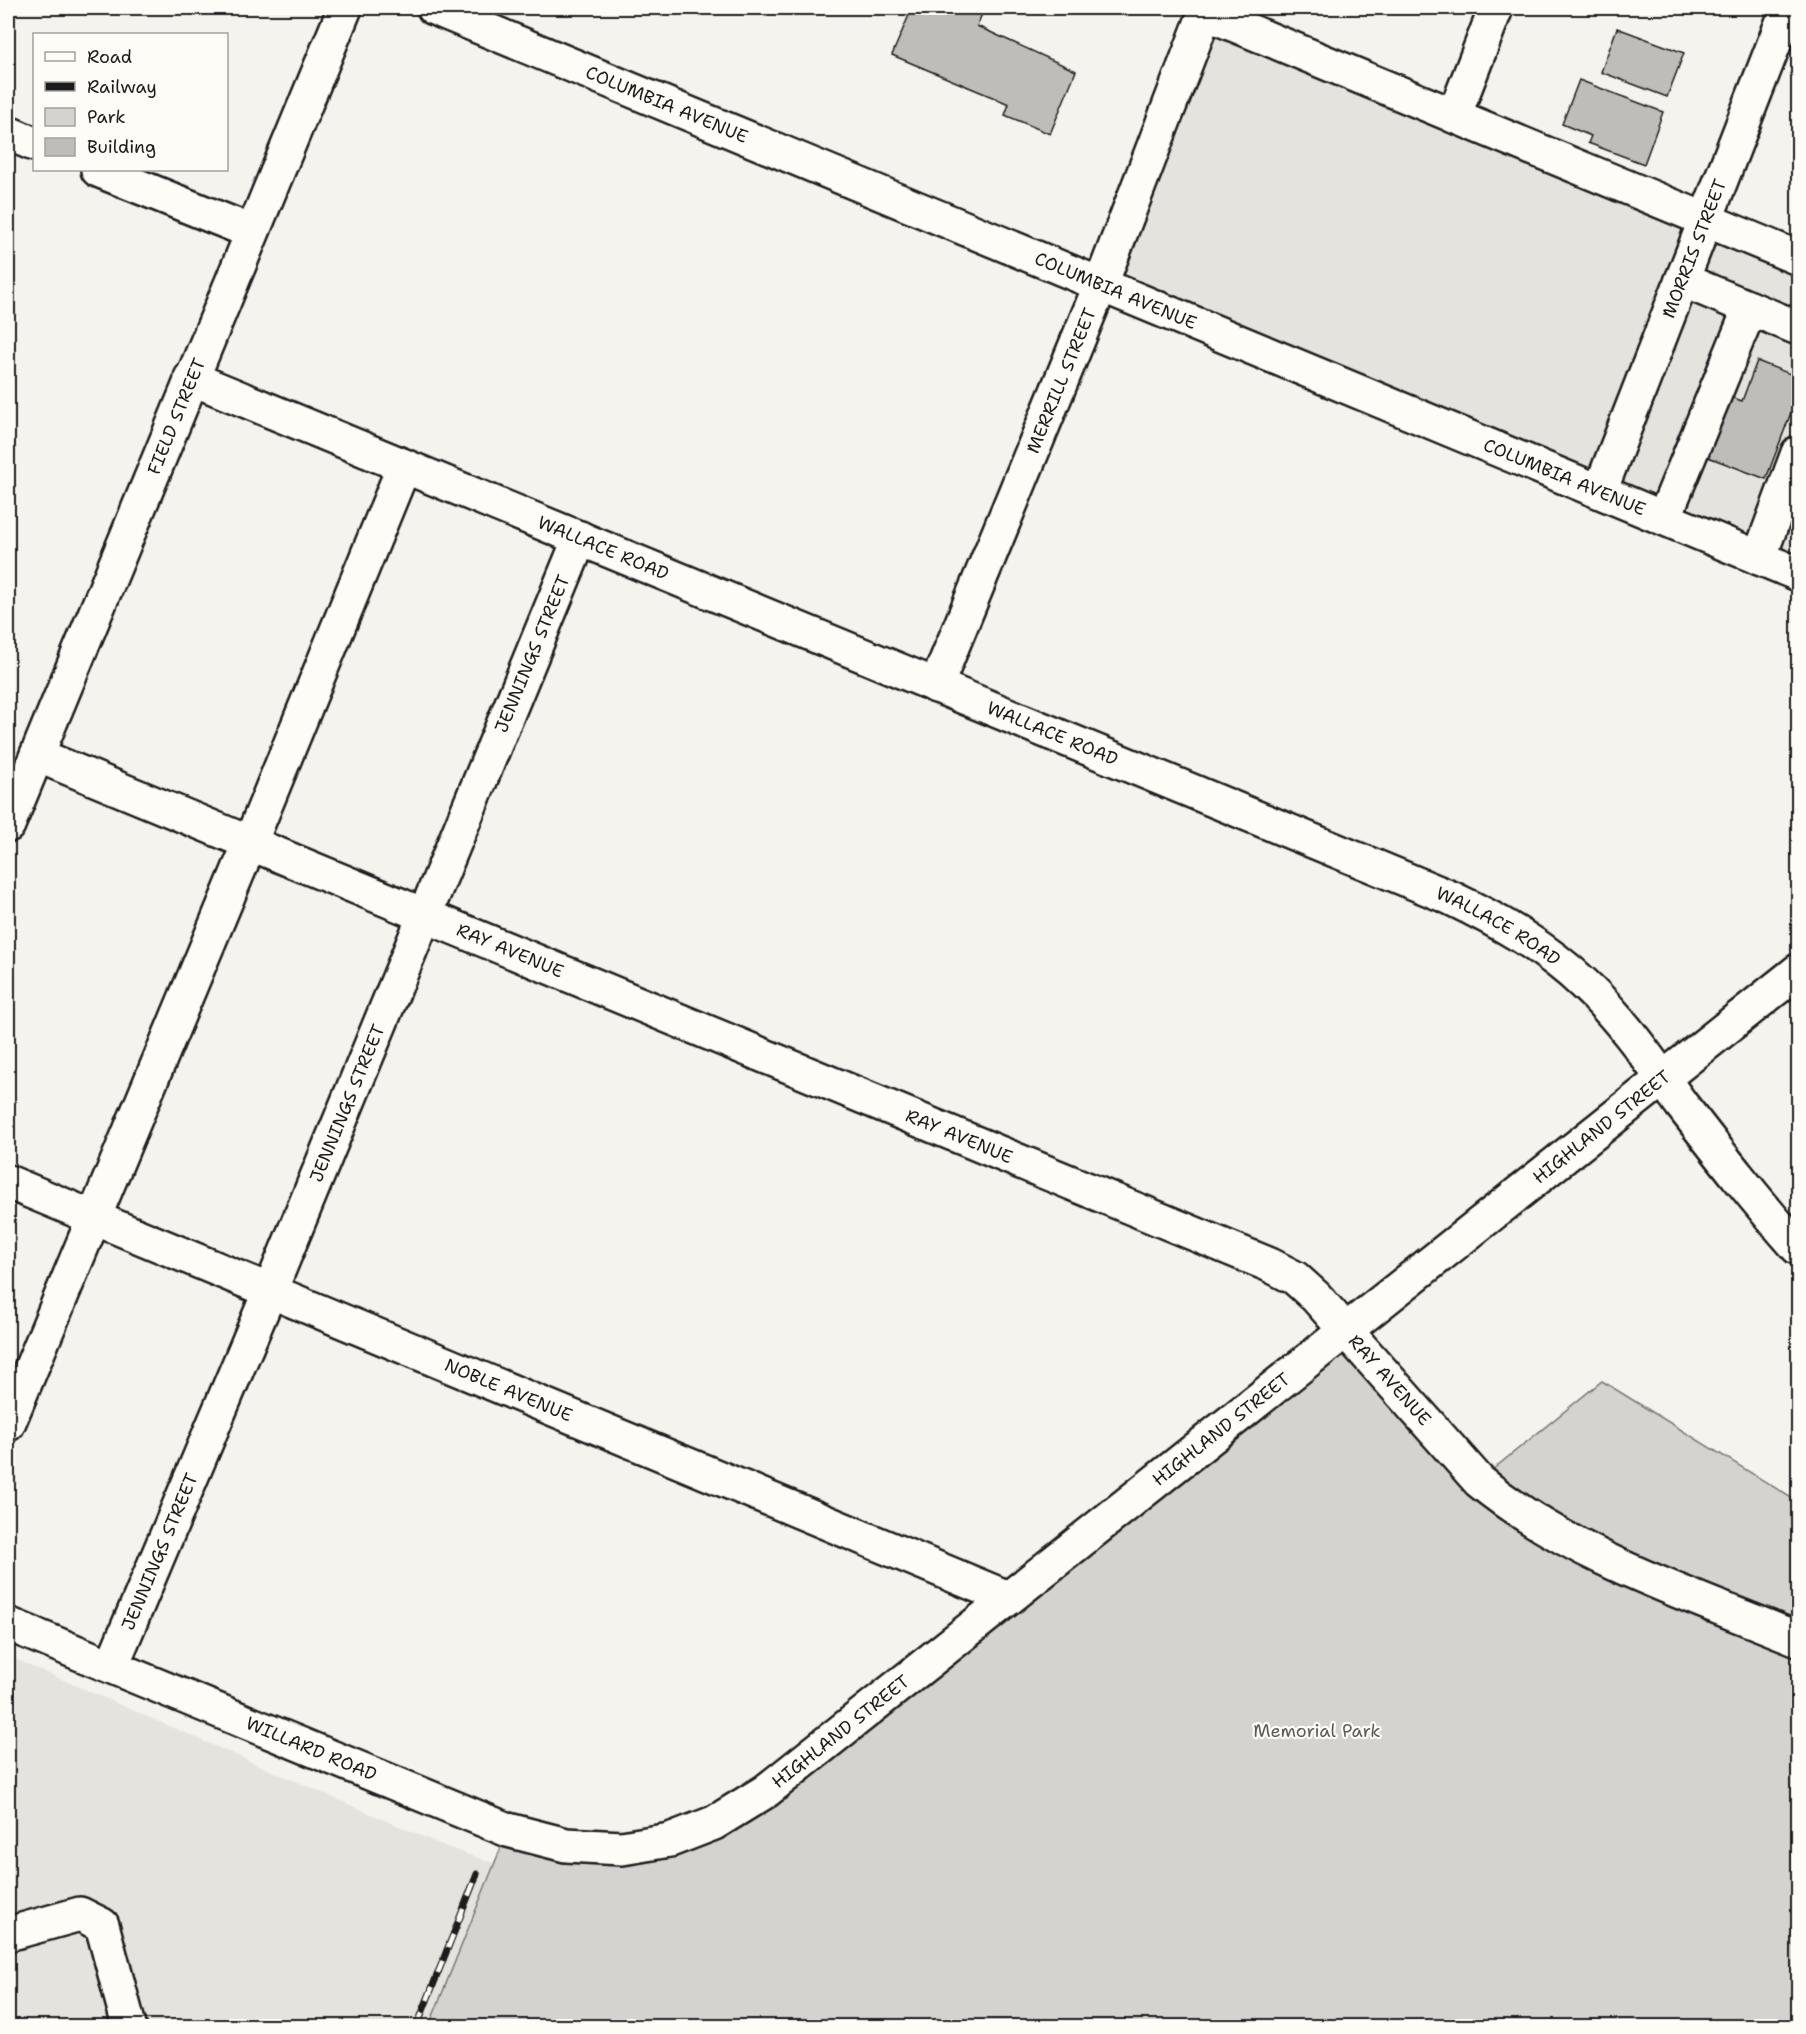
<svg xmlns="http://www.w3.org/2000/svg" width="1806" height="2034" font-family="'Shantell Sans',sans-serif">
<style>
.built{fill:#e4e3de}
.green{fill:#d4d3cf;stroke:#787876;stroke-width:1.5}
.building{fill:#bebdba;stroke:#1c1c1c;stroke-width:1.5}
.lines{fill:none;stroke-linecap:round;stroke-linejoin:round}
.minor-casing{stroke:#1c1c1c;stroke-width:38}
.minor{stroke:#fdfcf7;stroke-width:33}
.rail-casing{stroke:#1c1c1c;stroke-width:7}
.rail{stroke:#fdfcf7;stroke-width:4.5;stroke-dasharray:14;stroke-linecap:butt}
.labels{text-anchor:middle;dominant-baseline:central;stroke-width:4.5;stroke-linejoin:round;paint-order:stroke}
.street-label{font-size:18px;fill:#1c1c1c;stroke:#fdfcf7}
.park-label{font-size:18px;fill:#5c5c5b;stroke:#fdfcf7}
</style>
<rect width="100%" height="100%" fill="#f4f3ee"/>
<filter id="ink" filterUnits="userSpaceOnUse"><feTurbulence type="fractalNoise" baseFrequency=".0167" numOctaves="2"/><feDisplacementMap in="SourceGraphic" scale="12" xChannelSelector="R" yChannelSelector="G"/><feConvolveMatrix kernelMatrix="1 2 1 2 8 2 1 2 1" color-interpolation-filters="sRGB"/></filter>
<g filter="url(#ink)">
<!-- built -->
<g class="built">
<polygon points="1209,22 1798,272 1798,565 1110,282"/>
<polygon points="8,1656 449,1848 493,1863 429,2026 8,2026"/>
</g>
<!-- green -->
<polygon class="green" points="1346,1330 1487,1474 1602,1381 1798,1502 1798,2026 429,2026 508,1830 566,1845 714,1823"/>
<!-- building -->
<g class="building">
<polygon points="912,8 980,8 984,9 977,26 1076,71 1050,134 1005,115 1009,104 892,55"/>
<polygon points="1617,28 1684,53 1667,97 1601,72"/>
<polygon points="1579,80 1663,112 1644,164 1588,143 1591,136 1562,124"/>
<polygon points="1757,361 1798,377 1798,394 1766,479 1708,457 1731,397 1742,401"/>
</g>
<g class="lines">
<defs>
<g id="minor">
<path id="s1" d="M434,8L1798,574"/>
<polyline points="1206,13 1798,258"/>
<polyline points="1454,116 1496,8"/>
<polyline points="8,133 34,144"/>
<polyline points="98,170 252,232"/>
<polyline points="1682,280 1798,328"/>
<path id="s2" d="M191,378L1451,898C1499,921 1545,947 1584,984C1622,1019 1651,1062 1681,1104C1719,1153 1757,1202 1798,1248"/>
<path id="s3" d="M1600,491L1788,8"/>
<polyline points="1664,518 1750,308"/>
<polyline points="1759,558 1798,453"/>
<path id="s4" d="M936,686L1101,284L1207,8"/>
<path id="s5" d="M37,755L1270,1265L1295,1278L1316,1297L1479,1481C1572,1557 1688,1594 1798,1639"/>
<path id="s6" d="M8,825L345,8"/>
<path id="s7" d="M8,1182L1008,1598"/>
<polyline points="8,1424 250,843 404,466"/>
<path id="s8" d="M8,1624L508,1830L566,1845L622,1848L670,1840L714,1823L766,1791L1798,971"/>
<path id="s9" d="M112,1665L270,1291L580,538"/>
<polyline points="8,1934 80,1914 102,1925 129,2026"/>
</g>
</defs>
<!-- minor casing -->
<use href="#minor" class="minor-casing"/>
<!-- minor -->
<use href="#minor" class="minor"/>
<defs>
<polyline id="rail" points="417,2026 477,1874"/>
</defs>
<!-- rail casing -->
<use href="#rail" class="rail-casing"/>
<!-- rail -->
<use href="#rail" class="rail"/>
</g>
</g>
<g class="labels">
<!-- street labels -->
<g class="street-label">
<text stroke="none"><textPath href="#s1" startOffset="252">COLUMBIA AVENUE</textPath></text>
<text stroke="none"><textPath href="#s3" startOffset="260">MORRIS STREET</textPath></text>
<text stroke="none"><textPath href="#s1" startOffset="738">COLUMBIA AVENUE</textPath></text>
<text stroke="none"><textPath href="#s4" startOffset="330">MERRILL STREET</textPath></text>
<text stroke="none"><textPath href="#s6" startOffset="442">FIELD STREET</textPath></text>
<text stroke="none"><textPath href="#s1" startOffset="1224">COLUMBIA AVENUE</textPath></text>
<text stroke="none"><textPath href="#s2" startOffset="446">WALLACE ROAD</textPath></text>
<text stroke="none"><textPath href="#s9" startOffset="1095">JENNINGS STREET</textPath></text>
<text stroke="none"><textPath href="#s2" startOffset="932">WALLACE ROAD</textPath></text>
<text stroke="none"><textPath href="#s2" startOffset="1418">WALLACE ROAD</textPath></text>
<text stroke="none"><textPath href="#s5" startOffset="512">RAY AVENUE</textPath></text>
<text stroke="none"><textPath href="#s9" startOffset="609">JENNINGS STREET</textPath></text>
<text stroke="none"><textPath href="#s8" startOffset="1881">HIGHLAND STREET</textPath></text>
<text stroke="none"><textPath href="#s5" startOffset="998">RAY AVENUE</textPath></text>
<text stroke="none"><textPath href="#s5" startOffset="1502">RAY AVENUE</textPath></text>
<text stroke="none"><textPath href="#s7" startOffset="542">NOBLE AVENUE</textPath></text>
<text stroke="none"><textPath href="#s8" startOffset="1395">HIGHLAND STREET</textPath></text>
<text stroke="none"><textPath href="#s9" startOffset="123">JENNINGS STREET</textPath></text>
<text stroke="none"><textPath href="#s8" startOffset="909">HIGHLAND STREET</textPath></text>
<text stroke="none"><textPath href="#s8" startOffset="328">WILLARD ROAD</textPath></text>
</g>
<!-- park labels -->
<g class="park-label">
<text x="1317" y="1731">Memorial Park</text>
</g>
</g>
<!-- margin -->
<rect width="1806" height="2034" fill="none" stroke="#fdfcf7" stroke-width="30"/>
<rect x="15" y="15" width="1776" height="2004" fill="none" stroke="#1c1c1c" stroke-width="2" filter="url(#ink)"/>
<!-- legend -->
<rect x="33" y="33" width="195" height="138" fill="#fdfcf7" stroke="#a3a29f" stroke-width="1.5"/>
<rect x="45" y="52" width="30" height="9" fill="#fdfcf7" stroke="#a3a29f" stroke-width="1.5"/>
<text x="87" y="63" font-size="18" fill="#1c1c1c">Road</text>
<rect x="45" y="82" width="30" height="9" fill="#1c1c1c" stroke="#a3a29f" stroke-width="1.5"/>
<text x="87" y="93" font-size="18" fill="#1c1c1c">Railway</text>
<rect x="45" y="108" width="30" height="18" fill="#d4d3cf" stroke="#a3a29f" stroke-width="1.5"/>
<text x="87" y="123" font-size="18" fill="#1c1c1c">Park</text>
<rect x="45" y="138" width="30" height="18" fill="#bebdba" stroke="#a3a29f" stroke-width="1.5"/>
<text x="87" y="153" font-size="18" fill="#1c1c1c">Building</text>
</svg>
